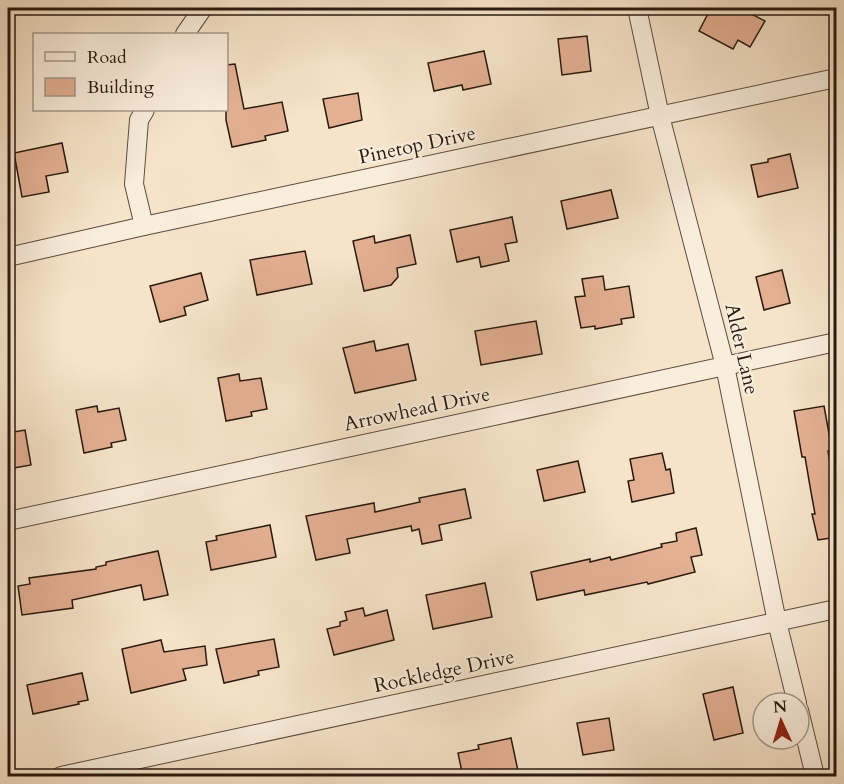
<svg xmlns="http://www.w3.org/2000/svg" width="844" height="784" font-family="Cardo,serif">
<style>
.building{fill:#e3b092;stroke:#291a10;stroke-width:1.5}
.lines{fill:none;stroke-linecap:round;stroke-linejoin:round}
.minor-casing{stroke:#5c4c3e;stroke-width:20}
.minor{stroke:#f9eddc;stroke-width:18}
.labels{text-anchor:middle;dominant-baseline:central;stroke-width:4.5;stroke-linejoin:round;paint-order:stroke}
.street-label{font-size:20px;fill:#291a10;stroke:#f9eddc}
</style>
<rect width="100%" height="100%" fill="#f6e4c9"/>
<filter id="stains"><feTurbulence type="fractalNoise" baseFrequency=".00333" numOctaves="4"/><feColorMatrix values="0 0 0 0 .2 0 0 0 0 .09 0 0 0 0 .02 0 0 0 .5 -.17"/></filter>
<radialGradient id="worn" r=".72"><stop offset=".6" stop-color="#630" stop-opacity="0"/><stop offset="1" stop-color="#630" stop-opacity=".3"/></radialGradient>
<!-- building -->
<g class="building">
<polygon points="711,8 740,8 765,21 750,47 738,40 733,49 699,31"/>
<polygon points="587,36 591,71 562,75 558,39"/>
<polygon points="484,51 491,84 463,90 462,85 434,91 428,63"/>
<polygon points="235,64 244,109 282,102 288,131 265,136 266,140 232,147 226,120 226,65"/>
<polygon points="358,93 362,120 329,128 323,99"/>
<polygon points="62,143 68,172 46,176 49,192 22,197 14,153"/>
<polygon points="790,154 798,188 758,197 751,165 768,162 768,159"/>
<polygon points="611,190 618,218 567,229 561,201"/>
<polygon points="512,217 517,242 505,244 509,261 481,267 479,257 457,262 450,230"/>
<polygon points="410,235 416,264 397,268 398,277 391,285 364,291 353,241 374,236 375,243"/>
<polygon points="305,251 312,284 257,295 250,260"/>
<polygon points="782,270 790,303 764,310 756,277"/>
<polygon points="201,273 208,300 184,307 186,315 160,322 150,286"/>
<polygon points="603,276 605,290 629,286 634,317 621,319 622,324 595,329 595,326 581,328 575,297 585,296 582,279"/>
<polygon points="536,321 542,354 481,365 475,331"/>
<polygon points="374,341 376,351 408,344 416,380 355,393 343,348"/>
<polygon points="239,374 240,381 261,378 267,409 251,412 252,416 226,421 218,378"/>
<polygon points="97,406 98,412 119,408 126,440 111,443 112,447 84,453 76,410"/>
<polygon points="824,406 832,450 828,451 834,487 837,486 837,537 818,540 812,514 815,514 811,492 805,457 802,457 794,411"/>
<polygon points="25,430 31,465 8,469 8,433"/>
<polygon points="662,453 666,470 670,469 674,493 632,502 628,481 634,480 630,459"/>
<polygon points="578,461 585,492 544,501 537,470"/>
<polygon points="465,489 471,518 439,525 442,540 422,544 419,529 412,531 411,526 347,539 350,553 316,560 306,516 374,503 375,512 420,502 419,498"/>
<polygon points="270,525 276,557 211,570 206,542 217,540 216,536"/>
<polygon points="696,528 702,555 691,557 695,572 648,584 647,582 585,595 584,590 537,600 531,572 590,559 590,562 610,557 611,560 662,547 661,544 677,541 676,533"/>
<polygon points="158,551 168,595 144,600 141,585 72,600 73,608 22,615 18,586 30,584 29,578 96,569 96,567 106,565 106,562"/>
<polygon points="485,583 492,617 433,629 426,595"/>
<polygon points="363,608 365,616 387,610 394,640 334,655 327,629 340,626 340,622 347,620 345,612"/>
<polygon points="274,639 279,667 258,671 259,675 224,683 216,649"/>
<polygon points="161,640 164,652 205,646 207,665 183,669 186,680 131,693 122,649"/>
<polygon points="82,673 88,700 78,702 79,704 33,714 27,685"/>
<polygon points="733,687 743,733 714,740 703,694"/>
<polygon points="609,718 614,750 583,755 577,723"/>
<polygon points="511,738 518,771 494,777 463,777 458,753 479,749 478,745"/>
</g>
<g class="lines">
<defs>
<g id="minor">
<polyline points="637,8 660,116 725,366 777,622 797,703"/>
<polyline points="185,34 203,8"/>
<polyline points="144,226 134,184 139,120 145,110"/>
<polyline points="8,257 144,226 836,78"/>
<polyline points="8,521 836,342"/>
<polyline points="799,710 815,776"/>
<polyline points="61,776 836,609"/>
</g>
</defs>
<!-- minor casing -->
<use href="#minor" class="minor-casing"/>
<!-- minor -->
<use href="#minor" class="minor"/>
</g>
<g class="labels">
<!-- street labels -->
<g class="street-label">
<text transform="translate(417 145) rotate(-12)">Pinetop Drive</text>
<text transform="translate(742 349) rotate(77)">Alder Lane</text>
<text transform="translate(417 409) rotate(-12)">Arrowhead Drive</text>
<text transform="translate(444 671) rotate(-12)">Rockledge Drive</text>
</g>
</g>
<!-- margin -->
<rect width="844" height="784" fill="none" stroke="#f6e4c9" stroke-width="30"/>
<rect x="9" y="9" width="826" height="766" fill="none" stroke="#291a10" stroke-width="3"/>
<rect x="15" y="15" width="814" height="754" fill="none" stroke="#291a10" stroke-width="1.5"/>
<!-- legend -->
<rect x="33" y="33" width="195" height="78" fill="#f9eddc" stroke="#a6998a" stroke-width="1.5"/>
<rect x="45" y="52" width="30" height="9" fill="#f9eddc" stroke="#a6998a" stroke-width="1.5"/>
<text x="87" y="63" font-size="18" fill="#291a10">Road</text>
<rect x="45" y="78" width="30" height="18" fill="#e3b092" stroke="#a6998a" stroke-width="1.5"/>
<text x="87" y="93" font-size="18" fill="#291a10">Building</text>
<!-- north arrow -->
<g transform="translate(781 721) rotate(356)"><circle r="28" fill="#f9eddc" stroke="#a6998a" stroke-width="1.5"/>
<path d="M0-4.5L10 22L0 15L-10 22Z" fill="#8f2418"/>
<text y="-9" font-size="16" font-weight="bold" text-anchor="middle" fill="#291a10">N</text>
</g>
<rect width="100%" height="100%" filter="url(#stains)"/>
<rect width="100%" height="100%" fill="url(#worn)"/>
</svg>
